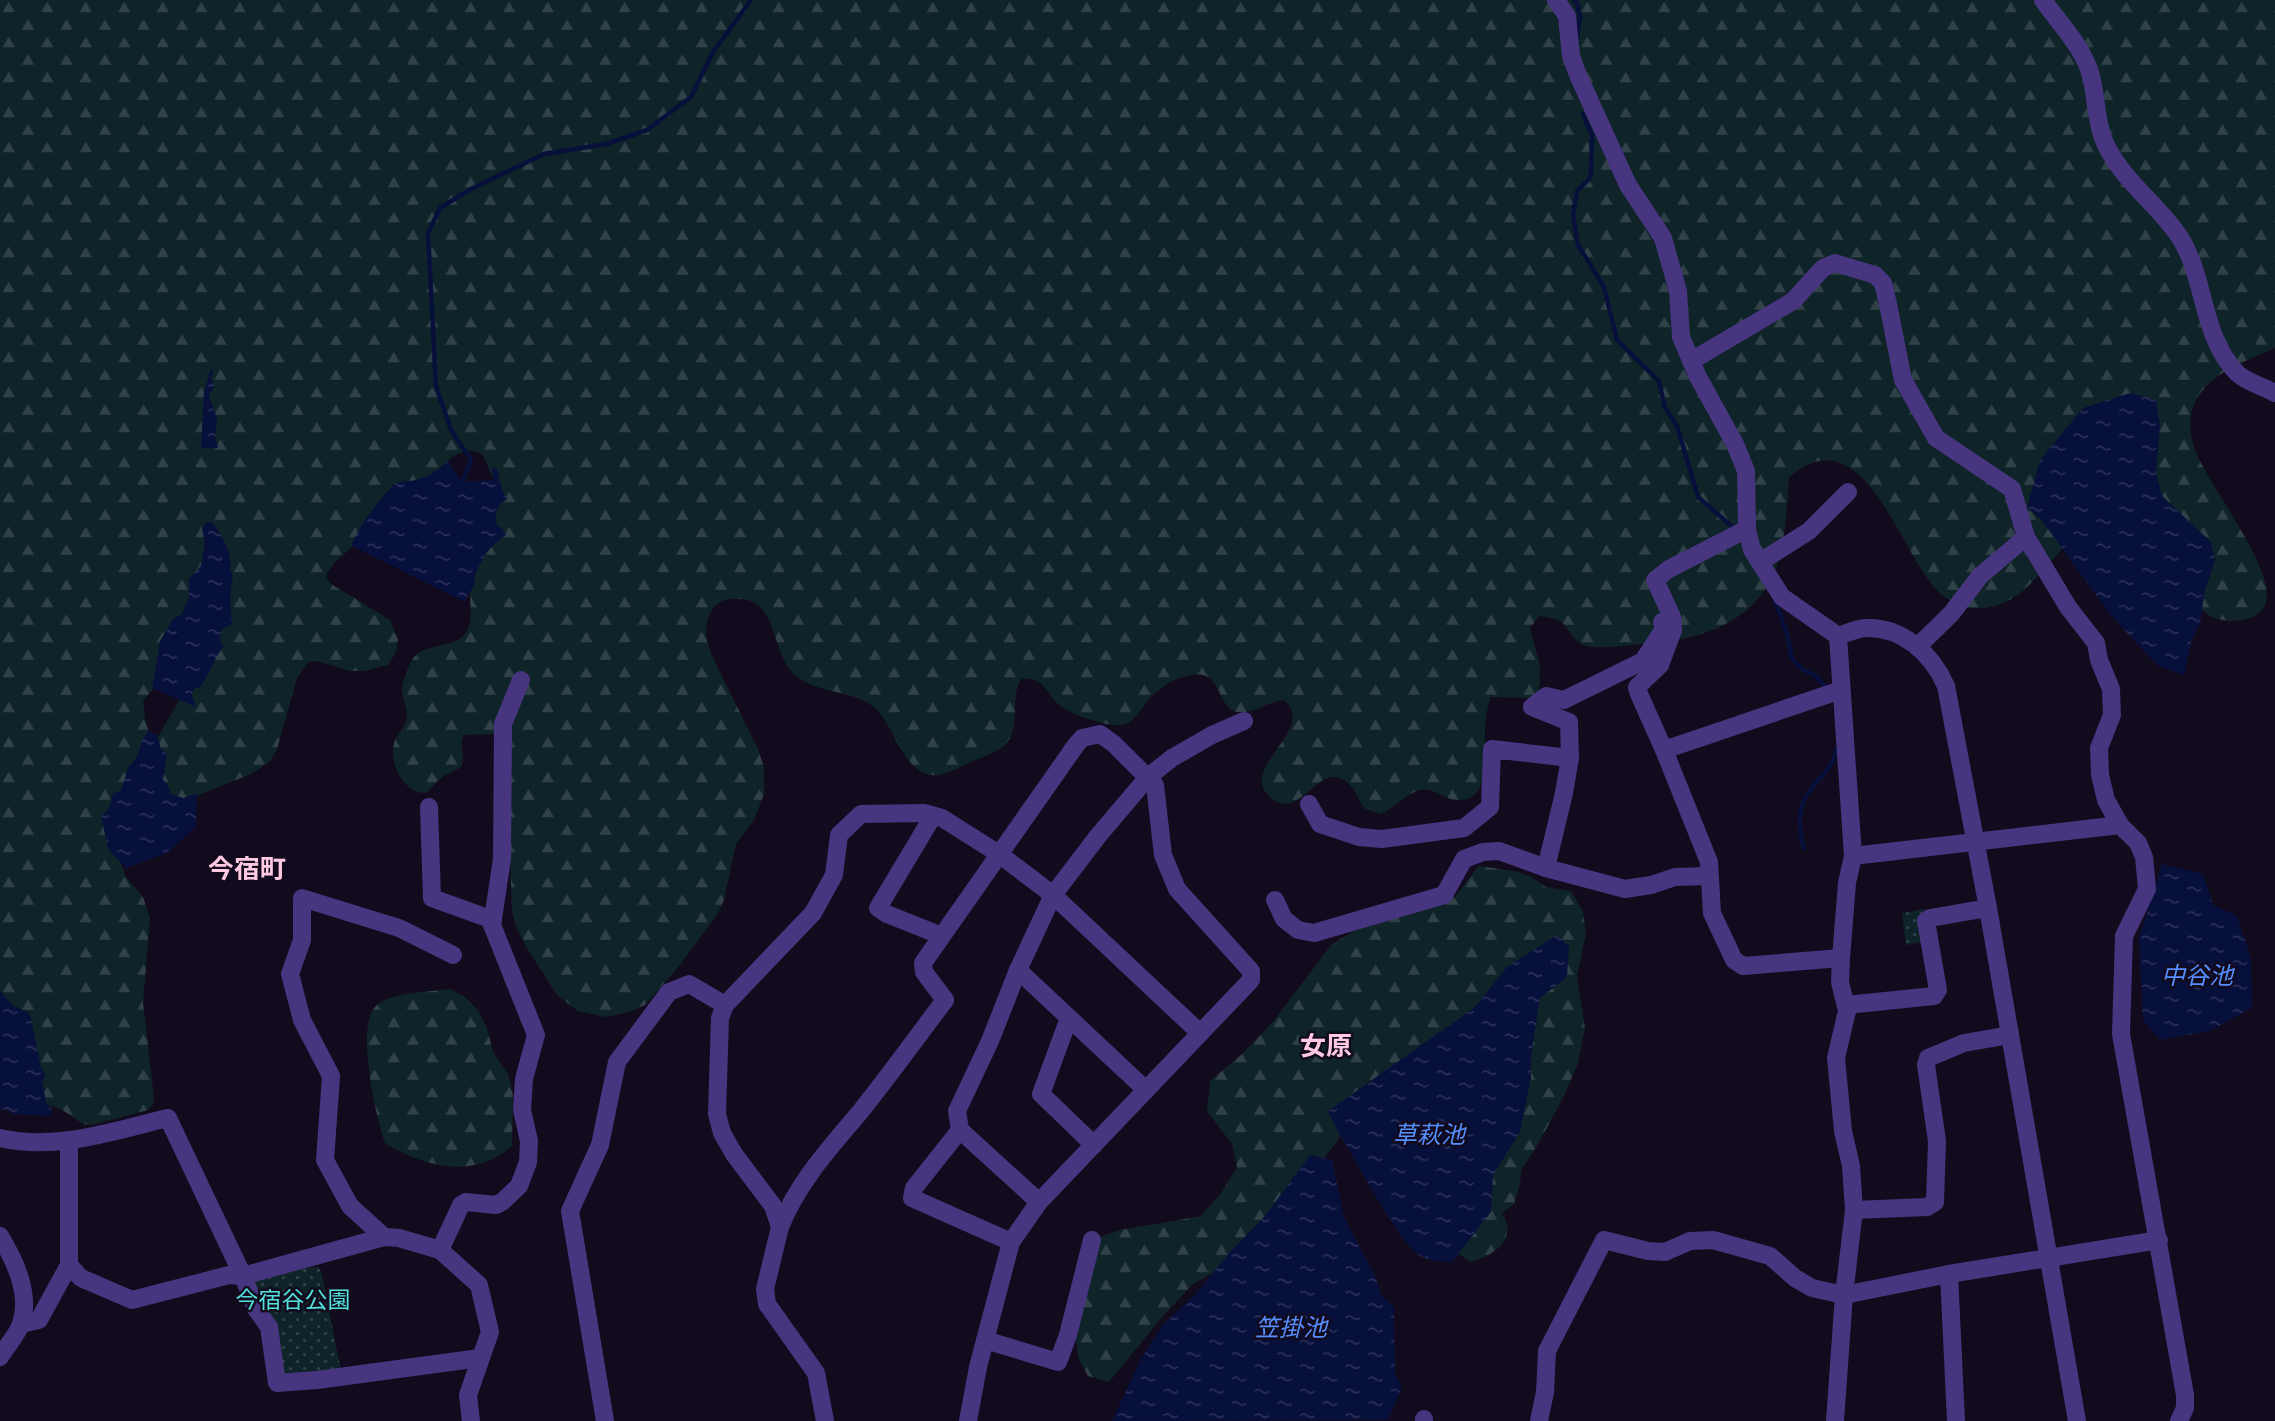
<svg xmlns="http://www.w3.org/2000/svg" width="2275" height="1421" font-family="Arial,'Noto Sans JP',sans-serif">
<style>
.forest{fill:url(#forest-firs)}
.park{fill:url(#park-dots)}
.water{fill:url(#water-ripples)}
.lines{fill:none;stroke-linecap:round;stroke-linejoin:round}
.stream{stroke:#070f3b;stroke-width:4.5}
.minor{stroke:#47357f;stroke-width:18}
.labels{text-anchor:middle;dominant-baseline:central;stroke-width:5;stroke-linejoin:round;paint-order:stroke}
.park-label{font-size:23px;fill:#52e2dc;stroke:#120b1e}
.water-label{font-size:24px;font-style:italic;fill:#568eff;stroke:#120b1e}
.quarter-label{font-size:26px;font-weight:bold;fill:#ffcae1;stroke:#120b1e}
</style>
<defs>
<pattern id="forest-firs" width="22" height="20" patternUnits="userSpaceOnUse" patternTransform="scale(1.75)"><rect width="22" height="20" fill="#0e2428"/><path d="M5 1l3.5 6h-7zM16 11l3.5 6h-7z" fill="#304248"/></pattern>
<pattern id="park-dots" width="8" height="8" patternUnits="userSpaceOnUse" patternTransform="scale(1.75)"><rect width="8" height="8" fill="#0e2428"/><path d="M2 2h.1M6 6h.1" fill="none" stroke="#304248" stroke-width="1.8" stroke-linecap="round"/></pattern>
<pattern id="water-ripples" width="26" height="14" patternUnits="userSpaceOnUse" patternTransform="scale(1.75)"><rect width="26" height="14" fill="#070f3b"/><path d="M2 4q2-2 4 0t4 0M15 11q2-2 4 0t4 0" fill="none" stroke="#2b3058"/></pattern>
</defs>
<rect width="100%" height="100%" fill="#120b1e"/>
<!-- forest -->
<g class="forest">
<path d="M0,0H2275V348C2245,362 2209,372 2194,404C2188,417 2190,437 2195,450C2210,488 2268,559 2267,597C2265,623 2227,625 2210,616C2204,612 2199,606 2194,602C2187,597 2178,594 2171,590C2138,572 2105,555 2072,538C2058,553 2031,586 2016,596C1995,610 1967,614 1946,598C1901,567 1868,409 1789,477C1787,506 1786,535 1778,562C1761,619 1704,640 1651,643C1636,644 1599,650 1587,646C1572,642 1571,629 1560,621C1555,618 1545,617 1539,616L1530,628L1540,666L1539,698L1490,697C1488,707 1485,718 1485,729C1483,751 1494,800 1458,800C1442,800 1433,785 1417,791C1404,796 1394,808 1381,814L1365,809C1359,802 1357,792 1351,786C1319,751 1301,829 1268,795C1240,766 1318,729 1284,700C1269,701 1251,715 1237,712C1213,705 1225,662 1180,678C1169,681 1157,691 1149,699C1138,712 1133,728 1113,725C1097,723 1075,715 1062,707C1046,696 1045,675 1021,679C1009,698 1022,728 1005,745C995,754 978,758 967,764C957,768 943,777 932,775C903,772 894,725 875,708C852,688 814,695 793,673C768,646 780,595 731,599C720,599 712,607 708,618C704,630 707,641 711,654L758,749L764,767V794L754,820L736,844L724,900L717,915L676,970L645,1005L629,1012L605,1017L578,1011L557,995L527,948L517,929L512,912L506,737L491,734L464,735C458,745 466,756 461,767L442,777L426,793C403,794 387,760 395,740C399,732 406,726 407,717C408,707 402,700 402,691C402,683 409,662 415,656C429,641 463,650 469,626C473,612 468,597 471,583C476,554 487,522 501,497L483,455C471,448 462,451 451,458L335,562L327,573V579L331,584L390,620L398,639L396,652L388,665L364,671H350L317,661L308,662L297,678L277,749L270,761L251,774L186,800L170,797L160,780L156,740L181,697L159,682L143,701L145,720L153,744L112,838L126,877L143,897L150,918L143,1003L154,1097L153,1104L148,1110L92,1125L83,1124L61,1109L43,1104L0,995Z"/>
<path d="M1478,866L1514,871L1531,877L1546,887L1571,891L1583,912L1586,934L1577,976L1585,1028L1578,1063L1564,1096L1537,1146L1521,1170L1520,1184L1514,1204L1502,1213C1519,1239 1493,1256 1470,1262L1452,1249L1476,1016L1364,1103L1312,1175L1231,1263L1193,1284L1163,1316L1109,1382L1088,1376L1078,1357L1075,1331L1087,1263L1102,1236L1120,1230L1201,1216L1221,1193L1237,1167L1232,1144L1207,1111L1210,1081L1242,1054L1272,1023L1332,944L1356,930L1399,911L1455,897Z"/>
<path d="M450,989L464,996L477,1009L487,1028L493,1052L508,1074L513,1095L512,1146C474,1180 424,1167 385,1143C376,1119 355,1023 376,1006C391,992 430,992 450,989Z"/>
</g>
<!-- park -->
<g class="park">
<polygon points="1924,909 1929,941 1906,945 1902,913"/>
<polygon points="318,1267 321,1271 341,1371 285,1377 258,1307 253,1278 292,1268"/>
</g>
<!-- water -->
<g class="water">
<polygon points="211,369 213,371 211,378 214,387 209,395 217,419 215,437 218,448 201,448 204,392"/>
<polygon points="2130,393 2156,400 2160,425 2156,473 2162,496 2211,542 2215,560 2205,590 2200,623 2191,642 2184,675 2157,665 2109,613 2040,518 2027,508 2040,460 2083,408"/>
<path d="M448,461L462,482L493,480L492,467L497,469C500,480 501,489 507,499C496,507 495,512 497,525L502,528L506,535C492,543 480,560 475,576C475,578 474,585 473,587C470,593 467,595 465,602L352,546C354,530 384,495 396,482C418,482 432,476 448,461Z"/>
<path d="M206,522H212C219,531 226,542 229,554C232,562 228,568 233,576L230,593L232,624L221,630L220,641L224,646C213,658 210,676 199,688H194L192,694L196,707L152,688L160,641L174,618L182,614L189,597V579L201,566L205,542L202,529Z"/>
<path d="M148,731L157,735L161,749L167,754L163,780L167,784L171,794L183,798L197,793L196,827L167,853L126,868L108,849L101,815C111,811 110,802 113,793L121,791L128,768L138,755L142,740Z"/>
<polygon points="2162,864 2203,874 2213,905 2237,916 2251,958 2252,1008 2209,1031 2160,1040 2143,1020 2139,938"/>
<path d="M1557,935L1569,947L1567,977L1540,998L1531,1056V1078L1520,1132L1493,1175L1491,1212L1452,1262C1442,1262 1429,1261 1420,1256C1399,1243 1352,1153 1336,1128L1328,1111L1474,1008L1507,967Z"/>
<polygon points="0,991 13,1006 29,1013 31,1019 41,1068 46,1075 42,1081 47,1106 52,1109 50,1116 12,1114 11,1111 0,1109"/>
<polygon points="1310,1155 1332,1160 1344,1217 1374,1274 1382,1296 1394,1307 1395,1374 1402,1387 1388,1420 1112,1421 1140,1361 1162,1325 1194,1296 1229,1253 1265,1216"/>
</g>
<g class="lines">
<!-- stream -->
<g class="stream">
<polyline points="1574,0 1577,3 1580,17 1577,39"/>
<polyline points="1583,114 1592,136 1591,173 1589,179 1577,191 1573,215 1578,245 1604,287 1617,340 1659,381 1665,408 1677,426 1698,497 1736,530"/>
<polyline points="462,482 471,460 451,430 436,386 428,233 440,208 469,190 544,154 606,144 647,130 691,97 713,52 751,0"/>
<polyline points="1775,601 1787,634 1792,659 1802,669 1816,676 1828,690"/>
<path d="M1804,848C1801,841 1801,834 1800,826C1797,784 1831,781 1837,748"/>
</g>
<!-- minor -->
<g class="minor">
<polyline points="1556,0 1567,16 1571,56 1578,75 1628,185 1663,238 1678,291 1681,337 1698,377 1735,444 1746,471 1747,529 1752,550 1782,597 1838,636 1853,856 1847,883 1841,958 1840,982 1847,1011 1836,1058 1843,1131 1851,1166 1854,1210 1844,1295 1835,1421"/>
<path d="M2043,0C2059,23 2084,48 2091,76C2097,100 2096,128 2108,149C2126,183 2158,205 2179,236C2206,277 2201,337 2237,373C2246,382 2264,387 2275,393"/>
<polyline points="1691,361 1793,301 1823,268 1835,263 1875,275 1883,283 1888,304 1903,380 1936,438 2012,489 2026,537 2068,607 2096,643 2099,660 2111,689 2112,715 2099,748 2100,775 2106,800 2120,825 2138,843 2144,857 2147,889 2124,936 2121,1034 2185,1395 2185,1408 2179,1421"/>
<polyline points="1747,529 1669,569 1655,580 1672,617 1673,630 1660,665 1637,687 1639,694 1664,750 1709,862 1712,913 1734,960 1743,966 1841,958"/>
<polyline points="1760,562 1809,531 1848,492"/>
<path d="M1838,636C1847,633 1856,629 1865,628C1902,626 1932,654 1946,686L1988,908L2077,1421"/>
<polyline points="1918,646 1951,614 1980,576 2026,537"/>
<polyline points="1664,750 1841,690"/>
<polyline points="1570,758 1569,722 1532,707 1546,696 1564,700 1643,661 1664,629 1662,622"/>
<polyline points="1309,804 1320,824 1359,837 1382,839 1464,828 1490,807 1492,749 1570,758 1564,793 1546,868"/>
<polyline points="429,807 432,898 493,920"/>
<polyline points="933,816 878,908 887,914 942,936"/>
<polyline points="1853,856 2120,825"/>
<polyline points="1275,900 1284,919 1298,930 1314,933 1444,895 1464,859 1483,852 1499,851 1546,868 1625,889 1651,885 1675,877 1708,876"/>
<polyline points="1018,970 1146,1090"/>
<polyline points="1846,1005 1934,996 1938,990 1926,921 1930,918 1988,908"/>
<polyline points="1069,1018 1041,1094 1094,1145"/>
<polyline points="960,1130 1039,1202"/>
<path d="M0,1138C57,1151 113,1131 168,1118L243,1276L384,1237L399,1238L440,1250L479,1285L490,1332L468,1395L471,1421"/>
<polyline points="69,1141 69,1265 81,1278 132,1300 229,1275 243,1276 256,1309 269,1327 277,1383 317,1380 480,1358"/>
<polyline points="1854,1210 1927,1207 1935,1202 1937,1141 1926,1065 1928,1058 1964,1043 2010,1035"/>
<path d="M780,1227C798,1182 829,1149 860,1112C889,1076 917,1037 945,1000L924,972L923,963L1076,745L1082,738L1100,734L1114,744L1155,785L1163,855L1177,889L1251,971V980L1039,1202L1011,1242L978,1367L968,1421"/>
<path d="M0,1236C15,1261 31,1294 21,1324C17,1335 6,1347 0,1357"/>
<polyline points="384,1237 350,1206 325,1160 331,1076 302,1020 290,974 302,940 302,898 399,928 453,955"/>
<polyline points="1011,1242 912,1198 914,1188 960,1130 957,1111 990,1041 1018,970 1053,895 1098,836 1148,777 1172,758 1212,735 1244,721"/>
<polyline points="440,1250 461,1205 466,1202 496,1205 502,1202 519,1186 528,1162 529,1141 522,1110 524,1079 536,1035 492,925 502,859 503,724 521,680"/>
<polyline points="1949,1274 1956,1421"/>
<polyline points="21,1324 39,1320 69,1265"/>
<polyline points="985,1340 1058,1362 1068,1335 1092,1240"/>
<polyline points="1424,1419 1424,1421"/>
<polyline points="605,1421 570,1211 600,1145 617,1062 669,992 689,984 725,1005"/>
<polyline points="825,1421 816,1373 767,1304 765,1289 780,1227 773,1206 734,1154 722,1133 717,1114 720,1018 725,1005 813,913 834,875 839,835 861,814 924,813 942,818 999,854 1053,895 1200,1033"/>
<polyline points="1539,1421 1545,1392 1547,1351 1604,1240 1648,1251 1665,1252 1690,1241 1713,1240 1770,1256 1795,1278 1812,1288 1844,1295 1949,1274 2159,1240"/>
</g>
</g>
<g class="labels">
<!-- park labels -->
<g class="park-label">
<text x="293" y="1300">今宿谷公園</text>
</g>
<!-- water labels -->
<g class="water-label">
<text x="2197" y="975">中谷池</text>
<text x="1429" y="1134">草萩池</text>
<text x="1291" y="1327">笠掛池</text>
</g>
<!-- quarter labels -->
<g class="quarter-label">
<text x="247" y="869">今宿町</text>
<text x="1326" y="1046">女原</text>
</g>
</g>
</svg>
